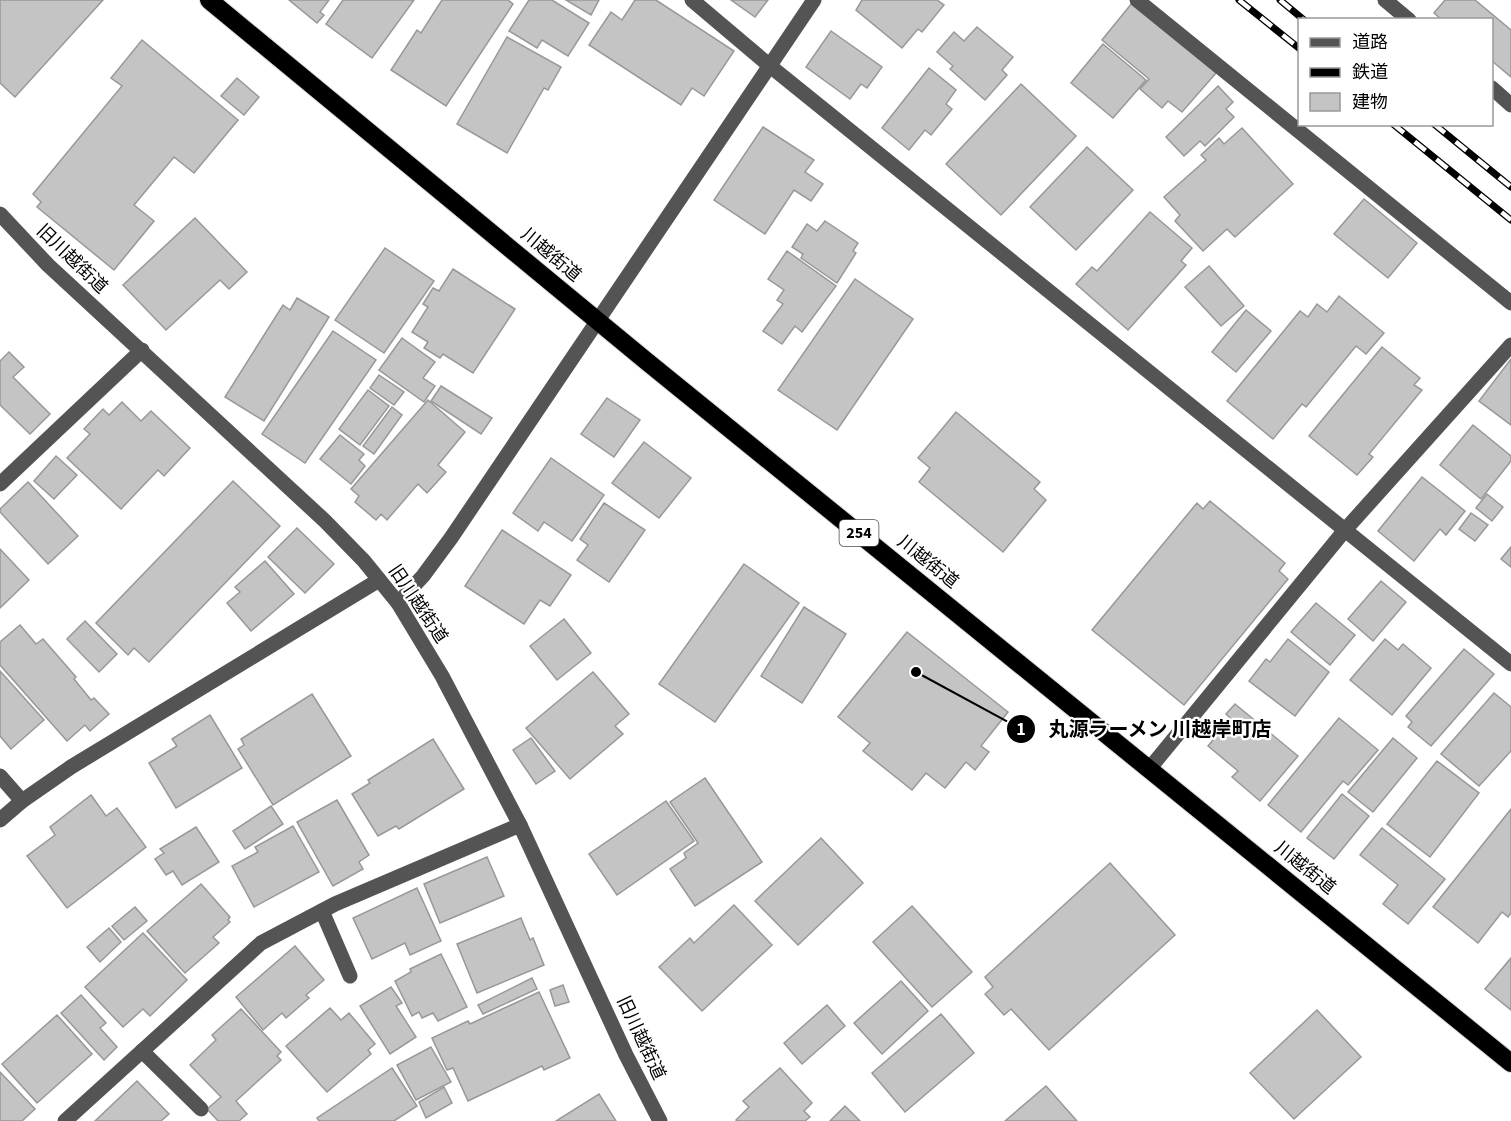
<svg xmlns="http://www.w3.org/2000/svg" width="1511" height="1121" font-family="'Source Sans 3','Noto Sans JP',sans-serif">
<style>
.building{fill:#c4c4c4;stroke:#989898;stroke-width:1.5}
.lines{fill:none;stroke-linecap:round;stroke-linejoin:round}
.highway-casing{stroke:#dbdbdb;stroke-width:20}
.minor{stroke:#545454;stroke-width:15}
.highway{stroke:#000;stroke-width:18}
.rail-casing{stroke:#000;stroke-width:7}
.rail{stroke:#fff;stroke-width:4.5;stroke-dasharray:14;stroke-linecap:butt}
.labels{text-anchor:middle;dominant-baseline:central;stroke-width:4.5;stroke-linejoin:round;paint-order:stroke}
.shield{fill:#fff;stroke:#4c4c4c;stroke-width:1.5}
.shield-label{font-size:16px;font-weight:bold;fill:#000}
.street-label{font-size:18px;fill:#000;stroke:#fff}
.leader{fill:none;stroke:#000;stroke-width:2}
.callout-dot{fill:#000;stroke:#fff;stroke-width:2}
.mark-label{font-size:18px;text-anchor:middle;font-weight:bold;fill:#fff}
.callout-label{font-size:20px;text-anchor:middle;font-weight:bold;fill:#000;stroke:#fff;stroke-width:4.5;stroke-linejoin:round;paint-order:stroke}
</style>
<rect width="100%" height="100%" fill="#fff"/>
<!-- building -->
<g class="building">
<polygon points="0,0 103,0 15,97 0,83"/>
<polygon points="289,0 329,0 320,12 324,15 317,23"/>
<polygon points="343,0 414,0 372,58 326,24"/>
<polygon points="442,0 508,0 513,4 446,106 391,70 417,30 421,33"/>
<polygon points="529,0 552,0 589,23 568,56 542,40 537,48 509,31"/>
<polygon points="566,0 599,0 591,15"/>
<polygon points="635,0 656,0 734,51 704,96 692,88 681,105 589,45 611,12 622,20"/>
<polygon points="731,0 768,0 755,17"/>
<polygon points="862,0 937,0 944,5 922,32 918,29 902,48 856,10"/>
<polygon points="1445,0 1475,0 1511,30 1511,77 1492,61 1492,20 1442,20 1434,13"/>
<polygon points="1132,3 1216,73 1182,112 1168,101 1162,108 1140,89 1149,79 1102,40"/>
<polygon points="977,27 1013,57 1002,70 1007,75 985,100 950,69 953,66 937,52 954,32 964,41"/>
<polygon points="831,31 882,67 867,88 861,84 850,99 806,67"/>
<polygon points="507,37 561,67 548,90 544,88 507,153 457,124"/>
<polygon points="142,40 238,120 194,173 174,157 134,205 154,221 114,270 37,207 41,202 33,194 122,86 111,78"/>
<polygon points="1103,44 1146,80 1113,118 1071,83"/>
<polygon points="929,68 956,90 946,104 952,109 931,135 925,130 909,150 882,128"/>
<polygon points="237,78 259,97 244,115 221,96"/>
<polygon points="1021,84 1076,136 1001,215 946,164"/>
<polygon points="1218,86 1233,102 1226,109 1234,117 1205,146 1200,141 1184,156 1166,137"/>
<polygon points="763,127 814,160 805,172 823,184 811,201 794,190 765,234 714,200"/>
<polygon points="1242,128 1293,184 1235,237 1227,229 1203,251 1175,221 1180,215 1164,197 1206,160 1201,155 1219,138 1224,144"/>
<polygon points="1087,147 1133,190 1076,250 1030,207"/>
<polygon points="1364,199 1417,243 1388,278 1334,234"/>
<polygon points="1150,212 1192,248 1181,261 1186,265 1128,330 1076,284 1092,267 1097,271"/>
<polygon points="195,218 247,272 229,289 220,280 166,330 123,285"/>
<polygon points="825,221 858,243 853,251 856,253 837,283 801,258 803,254 792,247 807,224 817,231"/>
<polygon points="385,248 434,281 384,353 335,320"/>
<polygon points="787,251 836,286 802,332 795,326 782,344 763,331 783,304 777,300 784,290 768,279"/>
<polygon points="1209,266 1244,306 1221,326 1185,287"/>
<polygon points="453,269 515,309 473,373 443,354 440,358 424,348 428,342 412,332 428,307 423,304 433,288 439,291"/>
<polygon points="855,279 913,319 837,430 778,390"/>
<polygon points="1339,296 1384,333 1366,354 1356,346 1306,407 1302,404 1273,439 1227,401 1300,311 1308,317 1317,304 1327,312"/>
<polygon points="297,298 329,317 264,421 225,397 283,305 290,310"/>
<polygon points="1246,310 1271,331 1236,372 1212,352"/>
<polygon points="333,331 376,360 305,463 262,434"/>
<polygon points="402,338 435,362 423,378 435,386 424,402 379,370"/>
<polygon points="1382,347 1420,378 1414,385 1422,390 1369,454 1373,457 1357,475 1309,436"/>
<polygon points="9,352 24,367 13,377 50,414 30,434 0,405 0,361"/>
<polygon points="1511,359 1511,425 1479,401"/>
<polygon points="379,375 404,392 394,405 370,388"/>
<polygon points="441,386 492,418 481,434 431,401"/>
<polygon points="368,390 389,406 360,445 339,429"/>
<polygon points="607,398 640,420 614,457 581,434"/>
<polygon points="428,400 465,432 438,465 446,472 427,493 418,484 387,520 381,514 376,520 355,502 359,496 351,489"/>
<polygon points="122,402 141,421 151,411 190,448 164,476 158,470 121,509 67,458 90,434 84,429 103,409 109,415"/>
<polygon points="392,407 402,415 374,454 363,446"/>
<polygon points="956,412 1040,482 1034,489 1046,500 1003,552 919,482 930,468 918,458"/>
<polygon points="1473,425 1511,456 1511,461 1481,499 1440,465"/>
<polygon points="340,435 364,454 359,460 365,466 351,484 320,459"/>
<polygon points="644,442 691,478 659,518 612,483"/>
<polygon points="56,456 77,475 54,499 34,481"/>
<polygon points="551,458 604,495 572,541 544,522 538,531 513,513"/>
<polygon points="1422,477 1465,511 1446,535 1440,529 1414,561 1378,531"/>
<polygon points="233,481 280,526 149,662 134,648 128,655 96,623"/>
<polygon points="28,482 78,536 48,564 0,512 0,509"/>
<polygon points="1487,494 1503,507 1492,521 1476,508"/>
<polygon points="1210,501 1285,563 1279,571 1288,579 1184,705 1092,630 1197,503 1203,509"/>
<polygon points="604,503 645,530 609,582 577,560 588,545 580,539"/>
<polygon points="1471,513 1488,525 1475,541 1459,529"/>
<polygon points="297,528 334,564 305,593 268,557"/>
<polygon points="502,530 571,575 550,606 540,600 524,624 465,586"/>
<polygon points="1511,547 1511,567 1501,559"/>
<polygon points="0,549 29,580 0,608"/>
<polygon points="265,561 294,594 251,631 227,603 240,592 235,587"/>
<polygon points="744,564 799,603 715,722 659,684"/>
<polygon points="1381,581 1406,602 1373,641 1348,619"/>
<polygon points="1316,603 1355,635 1330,665 1291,632"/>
<polygon points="804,607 846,634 802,703 761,676"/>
<polygon points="564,619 591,653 557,680 530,646"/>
<polygon points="85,621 117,654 99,672 67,639"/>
<polygon points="20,625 36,644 43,639 76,677 74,679 91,700 94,698 109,714 90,731 85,725 67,741 0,665 0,642"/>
<polygon points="907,632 1008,712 981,746 989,752 975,770 966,762 945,788 926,773 912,790 863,751 870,743 838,717"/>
<polygon points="1288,639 1329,672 1295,716 1249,681 1266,659 1270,662"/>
<polygon points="1385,639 1398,650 1403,644 1431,668 1392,715 1350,680"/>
<polygon points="1464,649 1494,674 1431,746 1408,727 1412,722 1406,716"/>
<polygon points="0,671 44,720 11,749 0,736"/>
<polygon points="593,672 629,714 615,726 623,734 570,779 526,728"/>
<polygon points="1494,693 1511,707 1511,751 1479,786 1441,754"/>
<polygon points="312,694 351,756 273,805 238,749 244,745 241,739"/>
<polygon points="1235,704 1298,756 1260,801 1232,777 1238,771 1208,746 1231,719 1226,714"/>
<polygon points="210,715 242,768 176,808 149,763 177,746 172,739"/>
<polygon points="1339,718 1378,750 1348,785 1343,781 1301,832 1268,805"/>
<polygon points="531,738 555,771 536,784 513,750"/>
<polygon points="1393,738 1417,758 1373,812 1348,792"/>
<polygon points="433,739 464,789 399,829 396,826 378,836 352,794 370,783 368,780"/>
<polygon points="1437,761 1479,793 1430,857 1387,824"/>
<polygon points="705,778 762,862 695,906 670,869 686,858 684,853 698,843 670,802"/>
<polygon points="1342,794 1369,816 1334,859 1307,838"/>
<polygon points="91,795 106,816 117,808 146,847 67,908 27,856 55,835 50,827"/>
<polygon points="337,800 369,855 359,862 363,869 333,886 297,822"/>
<polygon points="666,801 694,841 617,895 589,854"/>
<polygon points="271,806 283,824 245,849 233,831"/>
<polygon points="1511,809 1511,913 1508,917 1502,912 1478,943 1433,907"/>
<polygon points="293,826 319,872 254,907 232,866 258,852 255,847"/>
<polygon points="196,827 219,862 182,885 173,871 166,875 155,859 164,853 160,849"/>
<polygon points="1382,828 1445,879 1408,924 1383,904 1398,885 1360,855"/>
<polygon points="821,838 863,883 798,945 755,901"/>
<polygon points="487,857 504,896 440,923 424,884"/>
<polygon points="1110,863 1175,935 1049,1050 1011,1009 1004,1015 985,994 993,987 985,977"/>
<polygon points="201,884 230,917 228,920 230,922 213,937 219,943 185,973 147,931"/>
<polygon points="417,888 441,941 410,955 405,943 372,959 353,918"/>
<polygon points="734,905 772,945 702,1011 659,967 690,938 694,943"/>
<polygon points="912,906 972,972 932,1007 873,942"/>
<polygon points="135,907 147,921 124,940 112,926"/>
<polygon points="521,918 530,940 533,938 544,965 477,993 457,944"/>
<polygon points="109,928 121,942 100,962 87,947"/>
<polygon points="143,933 187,980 150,1016 143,1009 123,1027 85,987"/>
<polygon points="295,946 324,980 306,995 309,998 286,1018 282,1013 263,1030 236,997"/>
<polygon points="441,954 467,1007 438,1021 433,1013 422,1018 419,1012 412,1016 395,981 411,972 410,969"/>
<polygon points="1511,958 1511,1010 1485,989"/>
<polygon points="532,978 537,989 483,1014 478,1005"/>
<polygon points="901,981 928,1011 882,1054 854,1023"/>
<polygon points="563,985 569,1002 555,1006 550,990"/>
<polygon points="391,987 402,1003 396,1006 416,1037 390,1054 360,1006"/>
<polygon points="539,992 570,1058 544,1070 542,1066 468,1101 453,1068 447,1070 432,1038 468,1021 470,1024"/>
<polygon points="81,995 106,1023 100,1028 117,1047 104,1060 61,1013"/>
<polygon points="827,1005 845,1026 802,1064 784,1043"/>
<polygon points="330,1008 341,1020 349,1013 375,1044 368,1050 371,1054 327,1092 286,1046"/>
<polygon points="241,1009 281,1052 277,1056 281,1060 236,1101 247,1114 239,1121 218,1121 207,1109 221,1097 190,1065 216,1040 212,1035"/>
<polygon points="1317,1010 1361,1057 1294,1119 1250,1073"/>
<polygon points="941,1014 974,1053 905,1112 872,1073"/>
<polygon points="57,1015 92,1054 37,1103 2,1064"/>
<polygon points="431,1047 451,1082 416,1100 397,1065"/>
<polygon points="392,1068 417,1106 394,1121 319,1121 317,1118"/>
<polygon points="780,1068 812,1103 804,1111 810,1117 805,1121 738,1121 736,1120 749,1107 743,1101"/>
<polygon points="0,1072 35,1109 22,1121 0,1121"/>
<polygon points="137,1081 169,1114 161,1121 95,1121"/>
<polygon points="1046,1086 1077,1121 1005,1121"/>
<polygon points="444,1087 452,1103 426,1118 419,1102"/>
<polygon points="599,1094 616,1121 556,1121"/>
<polygon points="845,1106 860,1121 830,1121"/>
</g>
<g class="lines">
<defs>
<polyline id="highway" points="209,0 645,360 1511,1063"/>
</defs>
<!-- highway casing -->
<use href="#highway" class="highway-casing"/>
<!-- minor -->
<g class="minor">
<polyline points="692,0 770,66 1511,664"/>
<polyline points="1137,0 1511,303"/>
<polyline points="1385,0 1409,20"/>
<polyline points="1492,88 1511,105"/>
<polyline points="0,214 48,265 325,521 364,561 398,603 442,676 520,825 626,1055 660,1121"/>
<polyline points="0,484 142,350"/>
<polyline points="398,603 423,576 451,538 814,0"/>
<polyline points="1150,768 1345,530 1511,345"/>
<polyline points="0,776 22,801"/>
<polyline points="0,820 22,801 71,767 379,580"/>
<polyline points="322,911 350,976"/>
<polyline points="142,1051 201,1109"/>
<polyline points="65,1121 261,943 335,904 520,825"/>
</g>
<!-- highway -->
<use href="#highway" class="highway"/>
<defs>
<g id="rail">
<polyline points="1239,0 1300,49"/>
<polyline points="1280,0 1304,20"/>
<polyline points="1393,124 1511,220"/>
<polyline points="1434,124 1511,187"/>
</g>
</defs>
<!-- rail casing -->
<use href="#rail" class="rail-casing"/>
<!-- rail -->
<use href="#rail" class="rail"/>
</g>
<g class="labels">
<!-- shield labels -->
<rect class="shield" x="839.5" y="520" width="39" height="26" rx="4.5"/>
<g class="shield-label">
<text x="859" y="533">254</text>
</g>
<!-- street labels -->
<g class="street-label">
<text transform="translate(551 255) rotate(40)">川越街道</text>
<text transform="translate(72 259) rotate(44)">旧川越街道</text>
<text transform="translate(928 562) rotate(39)">川越街道</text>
<text transform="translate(418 604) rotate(56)">旧川越街道</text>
<text transform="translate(1305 868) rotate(39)">川越街道</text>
<text transform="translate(641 1038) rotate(65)">旧川越街道</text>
</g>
</g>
<!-- callouts -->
<path class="leader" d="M916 672L1021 729"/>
<g class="callout-dot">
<circle cx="916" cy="672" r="6"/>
<circle cx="1021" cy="729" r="15"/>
</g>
<g class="mark-label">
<text x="1021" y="735">1</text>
</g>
<g class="callout-label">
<text x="1160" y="736">丸源ラーメン 川越岸町店</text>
</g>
<!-- legend -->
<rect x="1298" y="18" width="195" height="108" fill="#ffffff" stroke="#999999" stroke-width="1.5"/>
<rect x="1310" y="38" width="30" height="9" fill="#545454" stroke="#999999" stroke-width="1.5"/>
<text x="1352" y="48" font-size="18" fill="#000000">道路</text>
<rect x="1310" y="68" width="30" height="9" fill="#000000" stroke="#999999" stroke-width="1.5"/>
<text x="1352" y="78" font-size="18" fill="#000000">鉄道</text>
<rect x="1310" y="93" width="30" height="18" fill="#c4c4c4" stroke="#999999" stroke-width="1.5"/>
<text x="1352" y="108" font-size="18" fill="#000000">建物</text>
</svg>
